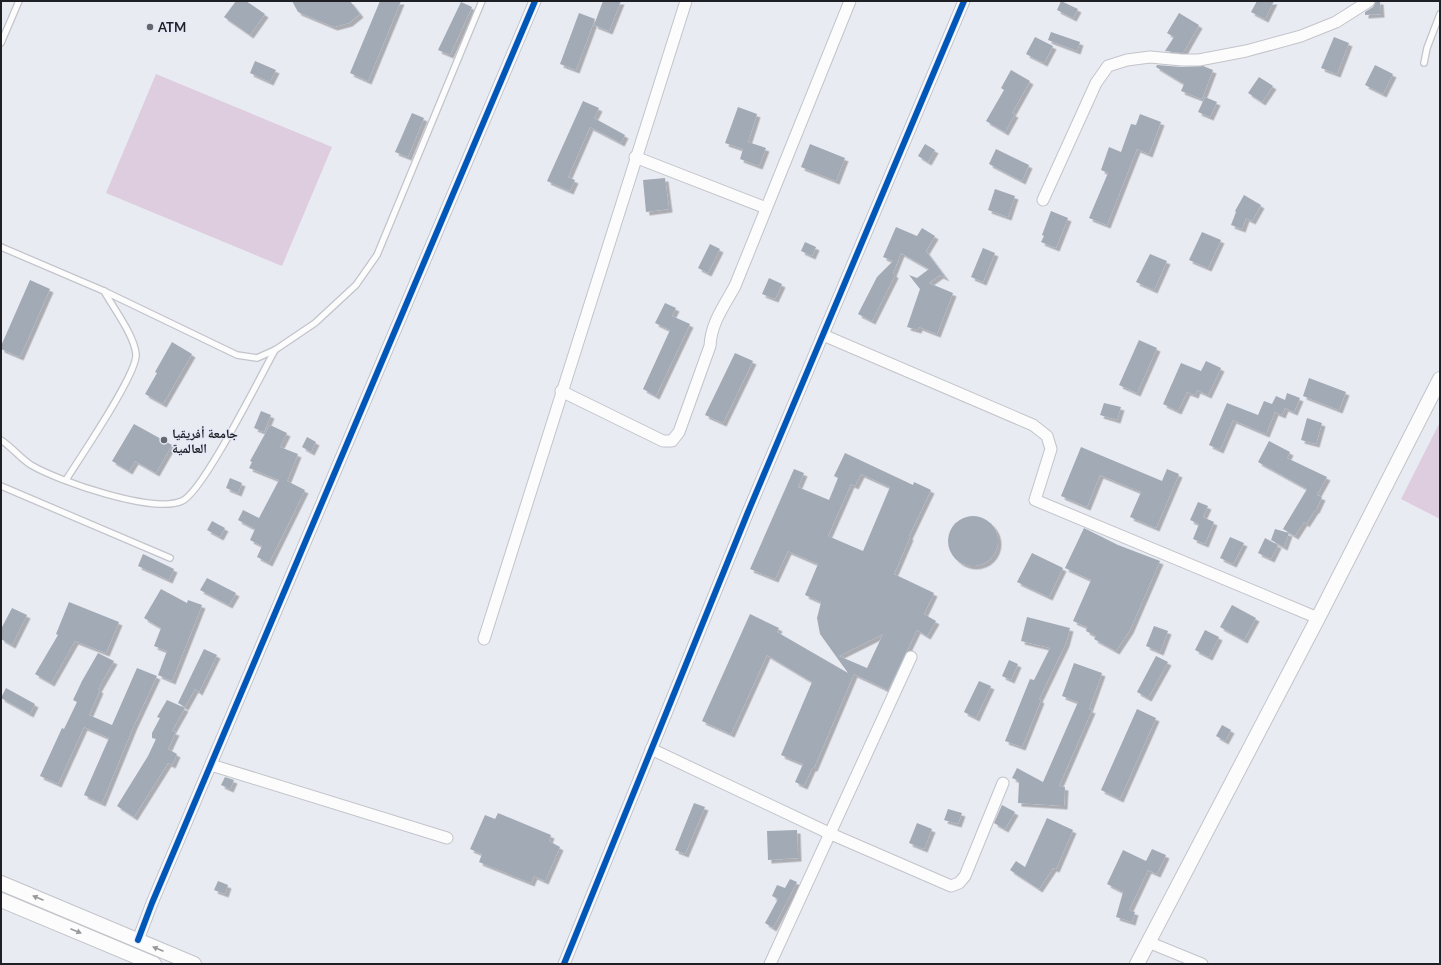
<svg xmlns="http://www.w3.org/2000/svg" width="1441" height="965" font-family="Lato,'Noto Naskh Arabic',sans-serif">
<style>
.green{fill:#ddcdde}
.building{fill:#a2aab5;fill-rule:evenodd;filter:url(#shadow)}
.lines{fill:none;stroke-linecap:round;stroke-linejoin:round}
.service-casing{stroke:#c2c4ca;stroke-width:8}
.minor-casing{stroke:#c2c4ca;stroke-width:13}
.tertiary-casing{stroke:#c2c4ca;stroke-width:16}
.service{stroke:#fcfcfd;stroke-width:5.5}
.minor{stroke:#fcfcfd;stroke-width:11}
.tertiary{stroke:#fcfcfd;stroke-width:14}
.cycleway-casing{stroke:#e5e9f7;stroke-width:8}
.cycleway{stroke:#0057b8;stroke-width:6}
.oneway{fill:#99999c}
.poi-dot{fill:#66676d;stroke:#e5e9f7;stroke-width:1.5}
.labels{text-anchor:middle;dominant-baseline:central;stroke-width:3;stroke-linejoin:round;paint-order:stroke}
.poi-label{font-size:13px;font-weight:bold;fill:#1f2025;stroke:#e5e9f7;text-anchor:start}
</style>
<defs>
<filter id="shadow"><feDropShadow dx="3.5" dy="3.5" stdDeviation="0" flood-color="#0004"/></filter>
</defs>
<rect width="100%" height="100%" fill="#e9ebf3"/>
<!-- green -->
<g class="green">
<polygon points="156,74 332,147 282,266 106,193"/>
<polygon points="1440,422 1440,519 1401,499"/>
</g>
<!-- building -->
<g class="building">
<polygon points="236,1 246,1 265,14 250,35 224,17"/>
<polygon points="292,1 350,1 360,14 349,23 334,27 298,12"/>
<polygon points="380,1 401,1 368,81 350,73"/>
<polygon points="603,1 621,1 609,31 594,25"/>
<polygon points="1061,1 1078,9 1073,18 1057,10"/>
<polygon points="1257,1 1274,1 1265,19 1251,12"/>
<polygon points="1376,1 1380,1 1381,14 1365,15 1365,12 1373,7"/>
<polygon points="461,2 472,7 450,55 438,50"/>
<polygon points="579,13 595,19 576,70 560,64"/>
<polygon points="1179,13 1199,25 1183,53 1165,51 1174,37 1167,33"/>
<polygon points="1051,32 1080,42 1077,51 1048,40"/>
<polygon points="1035,37 1053,46 1044,63 1026,54"/>
<polygon points="1334,37 1349,43 1337,74 1321,68"/>
<polygon points="255,61 276,70 270,82 250,73"/>
<polygon points="1157,65 1182,67 1203,66 1213,70 1202,99 1181,91 1184,84 1156,67"/>
<polygon points="1375,65 1393,74 1383,94 1365,85"/>
<polygon points="1011,70 1030,81 1012,113 1015,114 1005,132 986,121 1004,90 1001,88"/>
<polygon points="1259,77 1273,86 1262,102 1248,93"/>
<polygon points="1205,97 1217,102 1210,117 1198,112"/>
<polygon points="583,101 599,108 594,118 625,135 621,143 590,127 568,177 575,180 570,191 547,181"/>
<polygon points="738,107 757,114 748,142 766,148 759,166 740,159 743,149 725,143"/>
<polygon points="412,113 424,118 408,157 395,152"/>
<polygon points="1140,114 1161,122 1149,154 1137,149 1107,225 1089,218 1108,173 1101,170 1109,147 1121,152 1131,124 1136,125"/>
<polygon points="810,144 845,158 836,181 801,167"/>
<polygon points="925,144 935,150 928,162 918,156"/>
<polygon points="996,149 1029,165 1022,181 989,164"/>
<polygon points="665,178 669,209 646,212 643,180"/>
<polygon points="995,189 1015,196 1008,217 988,210"/>
<polygon points="1244,195 1261,205 1252,221 1246,218 1242,229 1231,225 1236,212 1235,211"/>
<polygon points="1051,211 1068,218 1056,248 1041,242 1044,236 1042,235"/>
<polygon points="896,227 917,236 922,228 935,236 926,251 946,278 940,275 929,283 953,293 937,334 919,327 918,330 907,327 920,289 909,275 917,278 929,269 901,253 893,273 895,275 872,321 858,314 877,277 893,261 883,257"/>
<polygon points="1202,232 1221,240 1208,268 1189,260"/>
<polygon points="805,242 816,247 812,256 801,251"/>
<polygon points="710,244 720,249 708,273 698,268"/>
<polygon points="983,248 995,253 983,282 971,277"/>
<polygon points="1150,254 1167,261 1154,290 1136,282"/>
<polygon points="769,278 782,284 775,299 762,294"/>
<polygon points="30,280 50,289 20,357 1,349 1,346"/>
<polygon points="665,303 676,308 672,316 690,324 656,396 643,389 670,330 655,323"/>
<polygon points="1139,340 1157,348 1137,393 1119,385"/>
<polygon points="172,342 192,354 163,404 145,394 157,373 155,372"/>
<polygon points="735,353 753,361 723,423 705,415"/>
<polygon points="1206,361 1221,368 1208,395 1197,390 1195,395 1187,392 1178,411 1163,404 1181,363 1201,371"/>
<polygon points="1309,378 1346,392 1339,410 1303,396"/>
<polygon points="1287,393 1300,398 1294,412 1285,408 1282,415 1275,412 1266,434 1233,420 1220,450 1209,445 1227,403 1258,415 1264,401 1272,404 1276,396 1285,400"/>
<polygon points="1104,403 1121,407 1117,420 1100,415"/>
<polygon points="261,411 271,415 264,432 254,428"/>
<polygon points="1307,418 1322,423 1316,444 1301,440"/>
<polygon points="134,424 172,445 156,473 135,461 129,471 112,461"/>
<polygon points="270,425 287,433 280,447 298,454 287,481 305,490 269,563 257,557 262,546 250,540 255,529 238,520 243,510 259,518 279,480 249,468 252,462 250,461"/>
<polygon points="307,437 316,442 311,452 302,447"/>
<polygon points="1269,441 1290,452 1287,458 1327,477 1317,495 1322,497 1316,510 1315,510 1306,524 1304,522 1295,536 1283,529 1307,489 1258,462"/>
<polygon points="1081,447 1162,481 1167,469 1179,474 1156,528 1130,517 1141,492 1100,475 1087,507 1061,496"/>
<path d="M845,453L913,485L914,482L931,490L909,536L910,537L894,574L934,593L924,614L936,621L927,636L917,630L888,690L854,674L814,768H812L804,786L795,782L803,764L781,755L812,682L767,655L731,734L702,721L750,614L779,628L777,632L848,673L820,634L817,618L821,602L805,595L818,564L788,551L775,579L750,569L794,469L804,473L798,487L829,500L838,478L834,476ZM861,474L890,487L863,551L828,536L851,484L855,486ZM883,634L867,668L839,656Z"/>
<polygon points="230,478 242,483 238,493 226,488"/>
<polygon points="1198,502 1208,506 1203,517 1214,522 1205,544 1193,539 1199,524 1190,520"/>
<circle cx="973" cy="541" r="25"/>
<polygon points="212,521 225,528 220,537 207,530"/>
<polygon points="1084,528 1118,545 1160,561 1130,630 1116,651 1094,639 1096,636 1086,631 1087,627 1073,621 1091,580 1065,568"/>
<polygon points="1275,529 1289,533 1284,547 1271,540"/>
<polygon points="1230,537 1244,543 1233,564 1220,558"/>
<polygon points="1265,538 1278,545 1271,559 1258,553"/>
<polygon points="1032,553 1063,568 1049,597 1017,582"/>
<polygon points="143,554 174,569 169,580 138,566"/>
<polygon points="207,578 236,593 229,605 200,590"/>
<polygon points="161,589 187,603 188,600 202,605 172,681 158,675 167,651 154,646 161,628 144,618"/>
<polygon points="69,602 119,622 106,653 75,641 51,683 35,674 58,635 56,634"/>
<polygon points="1232,605 1256,618 1244,640 1220,627"/>
<polygon points="12,608 27,615 12,645 1,639 1,629"/>
<polygon points="1027,617 1070,628 1066,643 1039,699 1041,700 1022,747 1005,741 1030,679 1034,680 1050,648 1021,641"/>
<polygon points="1154,626 1168,631 1160,652 1146,646"/>
<polygon points="1205,630 1219,637 1209,657 1195,650"/>
<polygon points="204,649 217,655 199,692 195,689 185,707 178,703"/>
<polygon points="98,653 114,661 98,689 100,690 89,715 112,725 137,668 157,676 134,725 102,803 84,795 109,738 84,727 58,784 40,776 62,728 64,729 77,702 73,700 82,681"/>
<polygon points="1156,656 1168,662 1148,698 1137,692"/>
<polygon points="1009,660 1018,664 1011,680 1002,676"/>
<polygon points="1074,663 1102,673 1089,709 1092,710 1059,786 1065,787 1064,806 1018,803 1019,781 1012,778 1017,768 1043,782 1078,702 1062,696"/>
<polygon points="979,681 991,686 976,718 964,712"/>
<polygon points="6,688 35,704 30,714 1,698"/>
<polygon points="167,700 185,708 172,731 176,732 168,749 177,754 172,765 168,763 134,817 117,806 148,756 156,739 152,738 152,733 160,718 157,717"/>
<polygon points="1137,709 1156,718 1120,799 1101,790"/>
<polygon points="1222,725 1231,730 1225,741 1216,736"/>
<polygon points="225,777 234,780 230,789 221,785"/>
<polygon points="694,803 705,807 685,854 675,850"/>
<polygon points="1002,805 1015,812 1005,829 994,823"/>
<polygon points="948,809 962,813 958,824 944,820"/>
<polygon points="498,813 551,835 549,841 560,847 545,881 534,876 531,883 479,862 482,854 470,849 485,815 495,819"/>
<polygon points="1047,818 1073,830 1056,869 1053,868 1039,889 1010,870 1016,861 1025,867"/>
<polygon points="917,823 932,829 924,849 909,843"/>
<polygon points="797,830 798,858 768,860 767,831"/>
<polygon points="1152,849 1166,855 1157,874 1148,870 1129,910 1135,912 1132,922 1116,917 1123,892 1107,884 1123,850 1146,861"/>
<polygon points="790,879 797,882 773,928 765,923 778,899 772,896 777,885 785,888"/>
<polygon points="218,881 228,885 225,894 214,890"/>
</g>
<g class="lines">
<defs>
<g id="service">
<polyline points="1,43 19,1"/>
<polyline points="1424,63 1427,48 1440,14"/>
<polyline points="1,247 104,291 237,355 257,358 275,350 315,323 356,285 377,255 482,1"/>
<path d="M1,440C12,447 20,458 31,465C58,481 153,514 182,501C203,492 260,377 275,350"/>
<path d="M66,480C79,459 138,373 136,354C134,335 114,309 104,291"/>
<polyline points="1,486 170,558"/>
</g>
<g id="minor">
<polyline points="635,157 766,208"/>
<polyline points="1043,200 1096,83 1108,66 1127,60 1150,57 1182,60 1199,60 1246,51 1301,36 1336,22 1369,1"/>
<polyline points="823,335 1033,425 1047,436 1051,449 1035,500 1318,618"/>
<path d="M561,391L663,441H672L679,432L710,346C711,323 724,306 735,286L850,1"/>
<polyline points="484,639 686,1"/>
<polyline points="651,749 831,834 951,886 959,883 965,876 1003,783"/>
<polyline points="211,765 447,838"/>
<polyline points="138,940 152,903 535,1"/>
<polyline points="1148,942 1202,964"/>
<polyline points="564,964 748,512 964,1"/>
<polyline points="770,964 911,657"/>
</g>
<g id="tertiary">
<polyline points="1,883 194,964"/>
<polyline points="1,900 154,964"/>
<polyline points="1137,964 1318,618 1440,379"/>
</g>
</defs>
<!-- service casing -->
<use href="#service" class="service-casing"/>
<!-- minor casing -->
<use href="#minor" class="minor-casing"/>
<!-- tertiary casing -->
<use href="#tertiary" class="tertiary-casing"/>
<!-- service -->
<use href="#service" class="service"/>
<!-- minor -->
<use href="#minor" class="minor"/>
<!-- tertiary -->
<use href="#tertiary" class="tertiary"/>
<defs>
<g id="cycleway">
<polyline points="138,940 152,903 535,1"/>
<polyline points="564,964 748,512 964,1"/>
</g>
</defs>
<!-- cycleway casing -->
<use href="#cycleway" class="cycleway-casing"/>
<!-- cycleway -->
<use href="#cycleway" class="cycleway"/>
</g>
<!-- one-way arrows -->
<defs><path id="oneway-solid" d="M-6-.8H1V-3.2L6.5 0L1 3.2V.8H-6Z"/></defs>
<g class="oneway">
<use href="#oneway-solid" transform="translate(38 898) rotate(-157)"/>
<use href="#oneway-solid" transform="translate(76 931) rotate(23)"/>
<use href="#oneway-solid" transform="translate(158 949) rotate(-157)"/>
</g>
<!-- markers -->
<g class="poi-dot">
<circle cx="150" cy="27" r="4"/>
<circle cx="164" cy="440" r="4"/>
</g>
<g class="labels">
<!-- poi labels -->
<g class="poi-label">
<text x="158" y="27">ATM</text>
<text x="172" y="433">جامعة أفريقيا<tspan x="172" dy="15">العالمية</tspan></text>
</g>
</g>
<!-- border -->
<rect width="1441" height="965" fill="none" stroke="#1f2025" stroke-width="4"/>
</svg>
